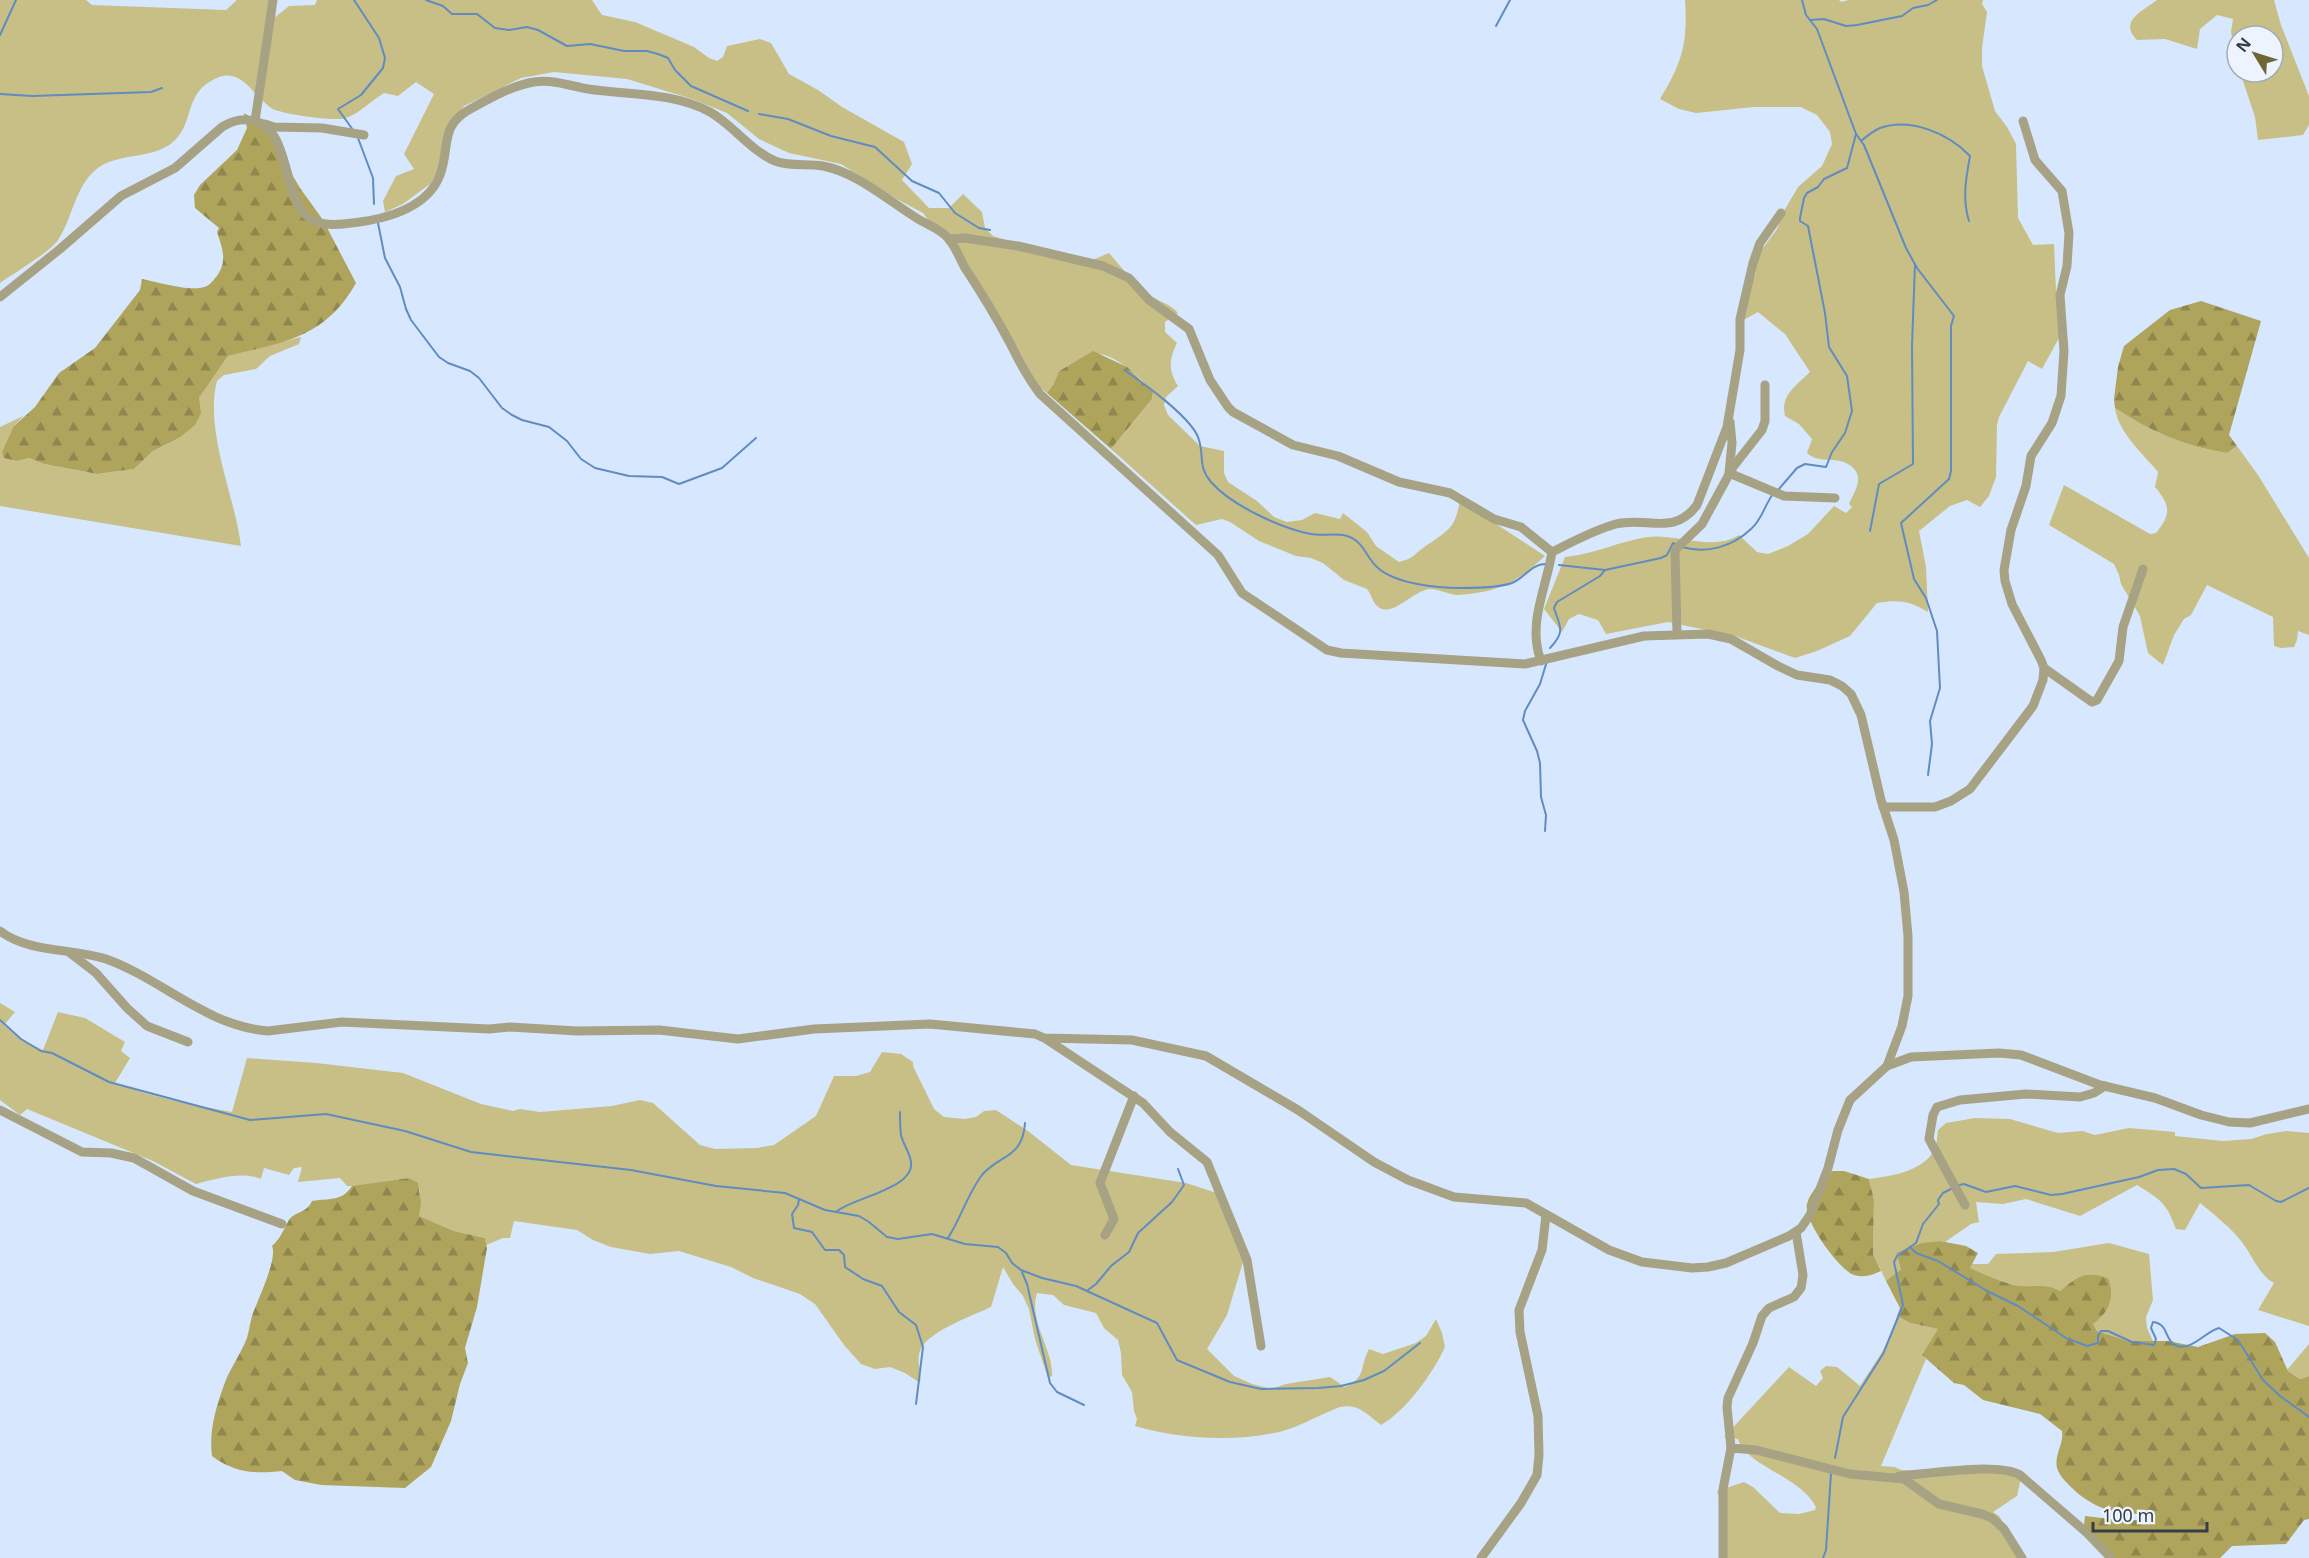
<svg xmlns="http://www.w3.org/2000/svg" width="2309" height="1558" font-family="'Noto Sans',sans-serif">
<style>
.green{fill:#c7bf86}
.forest{fill:url(#forest-firs)}
.lines{fill:none;stroke-linecap:round;stroke-linejoin:round}
.stream{stroke:#608cc1;stroke-width:2}
.minor{stroke:#a6a283;stroke-width:9}
</style>
<defs>
<pattern id="forest-firs" width="22" height="20" patternUnits="userSpaceOnUse" patternTransform="scale(1.5)"><rect width="22" height="20" fill="#afa45c"/><path d="M5 1l3.5 6h-7zM16 11l3.5 6h-7z" fill="#8f874e"/></pattern>
</defs>
<rect width="100%" height="100%" fill="#d7e8fe"/>
<!-- green -->
<g class="green">
<path d="M0,0H86L92,5L226,10L237,0H270L274,18L289,6L315,5L317,0H592L602,15L635,22L694,47L709,58L717,61L723,57L727,46L760,39L771,43L789,74L818,90L842,107L904,142L912,164L902,180L929,208H949L963,194L982,212L985,228L993,236L1083,264L1109,253C1122,268 1134,284 1150,295C1159,302 1171,304 1178,313L1165,322V332L1177,343C1169,359 1168,370 1178,386L1166,397L1164,405L1168,415L1200,446L1224,451V473L1228,482L1257,501L1274,517L1287,522L1302,520L1315,513L1340,519L1343,513L1367,532L1376,546L1399,562C1414,558 1412,556 1423,548C1447,531 1457,529 1460,497L1487,518L1545,556C1516,583 1499,592 1458,595C1449,595 1440,589 1430,589C1414,590 1394,616 1380,608C1373,605 1372,595 1367,589L1344,580L1323,563L1311,558L1296,556L1259,541L1230,522L1222,519L1196,525L1111,449L1152,399L1153,392C1142,379 1115,354 1098,354C1088,354 1068,365 1059,371L1053,385L1047,393L1038,386L984,293L923,213L895,198L841,164L789,153L759,139L727,113L692,99L627,79L554,72L521,78L464,106L445,131L439,170L430,184L403,204L385,212L383,201L396,176L414,169L404,154L434,94L416,82L398,96L384,93C372,100 360,113 346,118C337,122 279,114 271,108C251,94 240,63 211,81C186,95 193,120 177,138C157,161 121,151 98,168C75,185 73,218 58,240C50,252 14,273 0,283Z"/>
<path d="M1685,0H1839L1841,2L1849,0H1983L1982,4L1987,12L1982,48V66L1995,111L2007,127L2016,144L2018,218L2033,245L2054,244L2056,291L2064,329L2042,369L2028,361L1999,417L1997,425L1996,477L1989,496L1980,507L1967,500L1950,506L1919,531L1926,567L1928,612C1908,600 1898,600 1877,603L1850,636L1817,651L1795,658L1735,636L1668,622L1606,634L1598,620L1579,614L1569,619L1562,632L1544,609L1565,557C1595,554 1620,541 1647,537C1676,533 1712,552 1739,535L1757,552L1768,554L1788,546L1808,534L1834,506L1846,513L1852,507L1849,504C1855,491 1865,477 1851,466C1837,455 1820,465 1807,453L1812,439L1799,424L1785,416C1780,395 1797,385 1810,372L1785,334L1758,312L1740,322V302L1755,276L1758,255L1777,229L1784,211L1798,187L1822,166L1832,144L1830,132L1817,115L1801,107H1754L1696,113L1679,109L1660,99C1682,63 1688,43 1685,0Z"/>
<path d="M2157,0H2274L2281,25L2309,96V125L2303,135L2258,140L2255,117L2240,72H2273V36H2237V62L2231,32L2233,19L2217,15L2200,29L2197,49L2165,39L2137,40C2118,21 2143,11 2157,0Z"/>
<path d="M301,337L299,344L270,356L256,369L224,375L217,381C204,431 235,496 241,546L0,506V427L23,416L14,426L18,461L29,458L44,464L97,474L134,469L153,451L179,438L199,402V398L228,356Z"/>
<path d="M2115,408C2149,431 2187,447 2227,453L2237,446L2258,475L2309,558V635L2298,631L2297,640L2294,647L2281,648L2274,646L2273,617L2207,585L2191,615L2184,619L2174,635L2163,665L2148,653L2140,616L2121,584L2119,575L2114,564L2049,525L2064,485L2150,534L2156,533C2172,514 2170,505 2155,487L2158,472C2143,454 2118,432 2115,408Z"/>
<path d="M0,1003L15,1012L4,1025L20,1039L43,1050L58,1012L85,1018L125,1042L121,1051L130,1058L115,1083C152,1097 193,1105 232,1112L247,1058L316,1063L403,1073L481,1104L513,1111L520,1109L540,1112L612,1106L640,1100L653,1103L700,1145L715,1149L757,1148L774,1145L816,1116L834,1076H856L870,1072L882,1052L901,1054L913,1062V1066L934,1109L944,1117L964,1119L976,1117L984,1111L996,1110L1028,1131L1071,1165L1186,1183L1220,1194L1246,1252L1227,1315L1207,1349L1234,1376L1252,1384L1271,1389L1286,1384L1330,1377L1345,1387C1367,1377 1359,1368 1369,1349L1383,1354L1416,1343L1426,1336L1436,1319L1442,1333L1445,1347C1433,1373 1406,1411 1381,1425C1367,1414 1358,1403 1340,1407C1320,1414 1300,1427 1279,1432C1233,1442 1180,1439 1135,1426L1137,1419L1134,1411L1132,1392L1122,1375L1121,1353L1118,1340L1104,1328L1096,1313L1064,1305L1053,1295L1037,1293C1028,1321 1053,1348 1052,1376L1048,1378L1035,1339L1029,1309L1023,1296L1013,1284L1003,1267L991,1307C974,1315 926,1332 920,1351C916,1362 922,1372 920,1383L905,1373L890,1367L875,1369L861,1364L844,1345L815,1304L800,1294L753,1278L731,1267L679,1251L650,1254L611,1247L593,1240L577,1230L514,1221L510,1238H503L486,1245L485,1238L454,1231L419,1216L420,1191L409,1178L355,1186H347L340,1178L298,1182L302,1167L294,1168L289,1175L264,1168L261,1179C241,1171 216,1179 196,1184L153,1161L27,1109L20,1115L0,1100Z"/>
<path d="M1975,1118L2010,1119L2058,1133L2082,1131L2095,1135L2129,1128L2175,1132V1136L2223,1141L2251,1139L2267,1134L2286,1131L2309,1133V1326L2258,1310L2274,1283C2259,1275 2252,1255 2242,1242C2230,1227 2215,1215 2200,1203L2185,1230L2176,1229C2166,1202 2161,1200 2137,1185L2080,1216L2026,1199L2003,1204L1976,1202L1979,1222L1971,1224L1945,1242L1940,1241L1896,1253L1901,1269L1886,1281L1873,1254L1874,1200L1869,1179C1891,1176 1923,1172 1935,1149C1937,1144 1937,1136 1938,1130L1946,1123Z"/>
<path d="M2109,1243L2149,1254L2153,1300L2146,1317L2147,1328L2153,1341H2128L2097,1331L2093,1324C2109,1313 2116,1296 2108,1278C2083,1270 2078,1276 2060,1291C2044,1282 2032,1290 2014,1285C1999,1281 1984,1274 1970,1268L1972,1264H1988L1996,1254L2053,1252Z"/>
<path d="M1897,1316L1910,1323L1939,1329L1922,1355L1926,1359L1881,1466L1895,1467L1901,1470L2022,1474L2017,1496L1993,1512L1999,1516L2026,1558H1720L1719,1498L1717,1491L1744,1482L1753,1487L1780,1513L1799,1514L1815,1510L1816,1507C1800,1476 1746,1466 1738,1439L1724,1437L1789,1367L1816,1386L1823,1378L1820,1371L1826,1366L1837,1367L1860,1386L1890,1340Z"/>
<polygon points="2309,1344 2309,1376 2300,1379 2287,1370"/>
</g>
<!-- forest -->
<g class="forest">
<path d="M244,113L262,124L300,188L323,220L356,283C325,338 284,342 228,356L199,398L201,413L195,425L179,438L153,451L134,469L97,474L44,464L29,458L18,461L4,458L2,452L14,426L35,407L59,373L95,348L140,290L142,279C158,282 193,293 207,286C211,284 214,279 217,276C228,260 222,248 217,232L219,228L195,208L194,195L200,185L237,150L247,128Z"/>
<path d="M2201,301L2261,321L2229,435L2237,446L2227,453C2187,447 2149,431 2115,408L2114,399L2118,367L2124,346L2170,310Z"/>
<polygon points="1093,351 1127,367 1153,392 1152,399 1111,449 1047,393 1053,385 1059,371"/>
<path d="M1832,1171H1844L1869,1179L1874,1200L1873,1254L1881,1271C1872,1275 1865,1278 1854,1275C1839,1270 1803,1220 1807,1204C1810,1191 1823,1180 1832,1171Z"/>
<path d="M409,1178L418,1183L421,1203L419,1216L454,1231L485,1238L487,1248L477,1307L465,1348L468,1363L460,1384L451,1421L431,1467L405,1488L321,1485L295,1480L282,1471C254,1474 235,1473 212,1456C209,1433 215,1410 223,1388C228,1371 240,1356 247,1338C249,1331 250,1323 252,1316C257,1301 278,1259 272,1246C281,1238 283,1230 289,1220C295,1211 306,1214 312,1201C328,1198 342,1202 352,1186Z"/>
<path d="M1940,1241L1966,1246L1978,1253L1970,1268C1984,1274 1999,1281 2014,1285C2032,1289 2044,1282 2060,1291C2078,1276 2084,1270 2108,1278C2116,1296 2109,1313 2093,1324L2097,1331L2128,1341H2168L2198,1347L2235,1334L2265,1333L2275,1342L2288,1371L2300,1379L2309,1376V1519L2304,1520L2286,1544L2232,1546L2220,1558H2109L2084,1525L2085,1516L2127,1521L2146,1519L2143,1514C2114,1514 2092,1508 2071,1487C2065,1481 2059,1475 2057,1468C2054,1455 2064,1444 2062,1431L2040,1414L1983,1400L1964,1385L1954,1383L1922,1355L1938,1329L1910,1323L1897,1316L1900,1308L1886,1281L1901,1269L1896,1253L1922,1243Z"/>
</g>
<g class="lines">
<!-- stream -->
<g class="stream">
<polyline points="426,0 443,6 452,14 477,14 495,28 509,30 527,27 538,30 567,46 590,44 624,51 647,51 658,54 668,58 675,70 691,86 748,111"/>
<polyline points="1802,0 1806,15 1817,29 1856,134 1864,145 1906,248 1917,268 1954,316 1951,326 1951,471 1949,479 1901,523 1914,579 1926,598 1937,631 1940,688 1930,721 1932,744 1928,775"/>
<polyline points="1810,20 1824,19 1846,26 1857,25 1902,16 1913,8 1928,5 1937,0"/>
<polyline points="1496,26 1510,0"/>
<polyline points="0,35 16,0"/>
<polyline points="0,94 32,96 151,92 162,88"/>
<polyline points="759,114 788,119 831,136 875,147 912,181 939,193 955,213 979,228 990,230"/>
<polyline points="353,130 338,109 361,95 383,68 385,58 379,38 354,0"/>
<polyline points="358,138 373,178 374,204"/>
<path d="M1861,141C1867,136 1873,131 1880,128C1911,117 1949,134 1970,156C1966,178 1962,199 1969,221"/>
<polyline points="378,223 385,258 400,287 406,309 411,320 439,357 448,363 470,371 479,378 502,408 512,415 522,420 549,427 567,441 581,459 595,468 629,476 662,477 679,484 722,468 756,438"/>
<path d="M1124,370C1142,382 1194,419 1199,440C1204,456 1198,467 1211,482C1232,506 1281,528 1311,534C1323,536 1336,533 1347,536C1364,541 1366,558 1378,568C1396,584 1437,588 1461,588C1474,588 1502,588 1514,582C1525,577 1532,564 1545,564"/>
<polyline points="1778,490 1797,468 1805,464 1826,467 1832,452 1845,433 1852,411 1847,376 1829,347 1825,313 1808,226 1800,221 1800,218 1804,198 1807,193 1818,187 1824,179 1847,168 1856,134"/>
<polyline points="1870,531 1879,484 1913,464 1912,346 1915,264"/>
<path d="M1682,547C1707,554 1732,547 1751,529C1762,520 1765,504 1773,494"/>
<polyline points="1559,565 1605,570 1661,558 1667,555 1673,543 1677,545"/>
<path d="M1550,648C1566,631 1560,627 1554,608L1557,602L1600,576L1605,570"/>
<polyline points="1545,831 1546,815 1541,797 1540,763 1537,751 1523,720 1525,711 1540,684 1547,661"/>
<polyline points="0,1020 21,1039 41,1051 52,1053 109,1082 250,1120 326,1114 405,1131 471,1152 631,1170 716,1186 785,1193 825,1210 859,1216 869,1222 887,1237 898,1239 932,1234 965,1244 998,1247 1006,1253 1012,1263 1021,1270 1042,1278 1076,1286 1157,1323 1177,1360 1230,1382 1261,1389 1318,1388 1341,1386 1364,1380 1384,1371 1420,1343"/>
<polyline points="1959,1185 1964,1184 1986,1192 2015,1186 2051,1195 2062,1194 2139,1177 2158,1170 2174,1169 2186,1174 2201,1188 2249,1185 2276,1201 2281,1202 2309,1188"/>
<polyline points="799,1199 798,1205 792,1214 794,1228 812,1232 825,1250 839,1250 844,1255 845,1267 863,1279 882,1286 899,1312 916,1325 923,1347 916,1404"/>
<path d="M836,1212C851,1198 915,1189 911,1162C910,1153 903,1144 901,1135C900,1128 900,1119 900,1112"/>
<path d="M948,1238C961,1218 968,1193 982,1175C999,1155 1023,1158 1025,1123"/>
<path d="M1910,1247L1916,1253L1938,1261L1987,1291L2018,1306L2066,1338L2087,1346L2098,1343V1336L2101,1331H2108L2132,1342L2154,1345L2156,1339L2151,1328L2153,1322C2169,1324 2164,1339 2175,1345C2190,1353 2206,1331 2219,1328L2238,1340L2263,1380L2280,1396L2309,1417"/>
<polyline points="1022,1272 1027,1284 1050,1383 1057,1392 1084,1405"/>
<polyline points="1088,1290 1096,1284 1111,1266 1129,1252 1138,1233 1172,1202 1184,1185 1178,1169"/>
<polyline points="1835,1458 1843,1417 1883,1354 1903,1305 1894,1262 1897,1256 1916,1243 1923,1224 1939,1204 1938,1200 1943,1193 1951,1189"/>
<polyline points="1823,1558 1826,1550 1831,1473"/>
</g>
<!-- minor -->
<g class="minor">
<polyline points="255,121 273,0"/>
<polyline points="265,124 274,127 322,128 364,135"/>
<polyline points="949,239 965,238 1018,246 1103,266 1129,278 1149,300 1189,329 1210,380 1228,407 1233,412 1293,445 1338,456 1399,482 1450,493 1494,519 1521,527 1552,552"/>
<path d="M0,297L60,249L121,196L175,168L222,127C231,122 238,119 248,120C291,122 281,193 307,216C317,225 330,225 343,224C377,221 426,212 440,175C451,145 438,125 474,107C492,97 514,85 534,82C553,79 570,86 588,89C628,95 673,92 710,112C733,125 751,151 775,161C791,167 807,163 823,166C856,172 889,201 918,219C928,225 942,230 949,239C956,248 960,259 965,268C981,292 996,317 1010,343C1019,361 1027,377 1040,394L1218,555L1242,593L1327,650L1341,653L1525,664L1644,636L1708,634L1731,639L1778,666L1797,675L1830,680L1842,686L1851,694L1861,715L1881,800L1894,840L1904,892L1908,936V996L1902,1026L1887,1066"/>
<polyline points="1730,422 1732,443 1729,473 1784,496 1835,498"/>
<path d="M1552,552C1572,542 1594,530 1616,524C1647,516 1673,537 1697,505L1727,427L1740,350V319L1753,263L1760,243L1781,213"/>
<polyline points="1677,634 1675,550 1702,524 1733,467 1762,430 1765,421 1765,385"/>
<path d="M1541,661C1527,625 1546,589 1552,552"/>
<polyline points="2044,668 2092,702 2097,700 2119,661 2123,627 2143,569"/>
<polyline points="1883,807 1935,807 1951,801 1970,789 2033,706 2043,680 2044,668 2041,660 2012,604 2005,581 2004,570 2011,530 2026,486 2031,456 2052,423 2061,396 2064,351 2060,295 2067,266 2069,233 2062,191 2035,160 2023,121"/>
<path d="M0,931C29,953 72,948 106,959C162,979 206,1026 268,1031L342,1022L489,1029L510,1027L577,1031L659,1030L738,1039L814,1029L930,1024L1035,1034L1044,1038L1132,1040L1206,1056L1298,1110L1374,1162L1408,1180L1454,1197L1526,1203L1609,1250L1642,1262L1692,1268L1708,1267L1726,1263L1789,1236L1801,1228L1810,1215L1828,1168L1838,1130L1850,1100L1887,1066L1911,1057L1999,1053L2021,1055L2100,1085L2155,1098L2201,1115L2229,1122L2250,1123L2309,1109"/>
<polyline points="70,953 96,973 127,1008 147,1026 188,1042"/>
<polyline points="1046,1039 1143,1103 1170,1132 1207,1162 1247,1260 1261,1346"/>
<polyline points="0,1110 82,1152 111,1153 134,1158 193,1191 282,1224"/>
<polyline points="1965,1205 1929,1139 1933,1115 1937,1107 1960,1100 2026,1094 2080,1097 2094,1093 2105,1086"/>
<polyline points="1796,1232 1803,1275 1801,1288 1794,1297 1769,1308 1762,1316 1753,1343 1728,1398 1727,1407 1731,1448 1756,1450 1850,1474 1904,1479 1939,1504 1982,1514 1992,1518 2004,1529 2022,1558"/>
<polyline points="1105,1235 1114,1219 1100,1183 1134,1096"/>
<path d="M1899,1476C1927,1474 1997,1462 2020,1475L2086,1532L2111,1558"/>
<polyline points="1481,1558 1521,1503 1537,1475 1539,1455 1538,1416 1520,1332 1519,1310 1542,1250 1546,1215"/>
<polyline points="1723,1558 1723,1489 1731,1448"/>
</g>
</g>
<!-- north arrow -->
<g transform="translate(2255 54) rotate(308)"><circle r="28" fill="#edf4fd" stroke="#a4abb4" stroke-width="1.5"/>
<path d="M0-4.5L10 22L0 15L-10 22Z" fill="#6f6733"/>
<text y="-9" font-size="16" font-weight="bold" text-anchor="middle" fill="#363d46">N</text>
</g>
<!-- scale -->
<path d="M2093 1522v9h114v-9" fill="none" stroke="#363d46" stroke-width="3"/>
<text x="2102" y="1522" font-size="18" fill="#363d46" stroke="#edf4fd" stroke-width="4.5" paint-order="stroke">100 m</text>
</svg>
